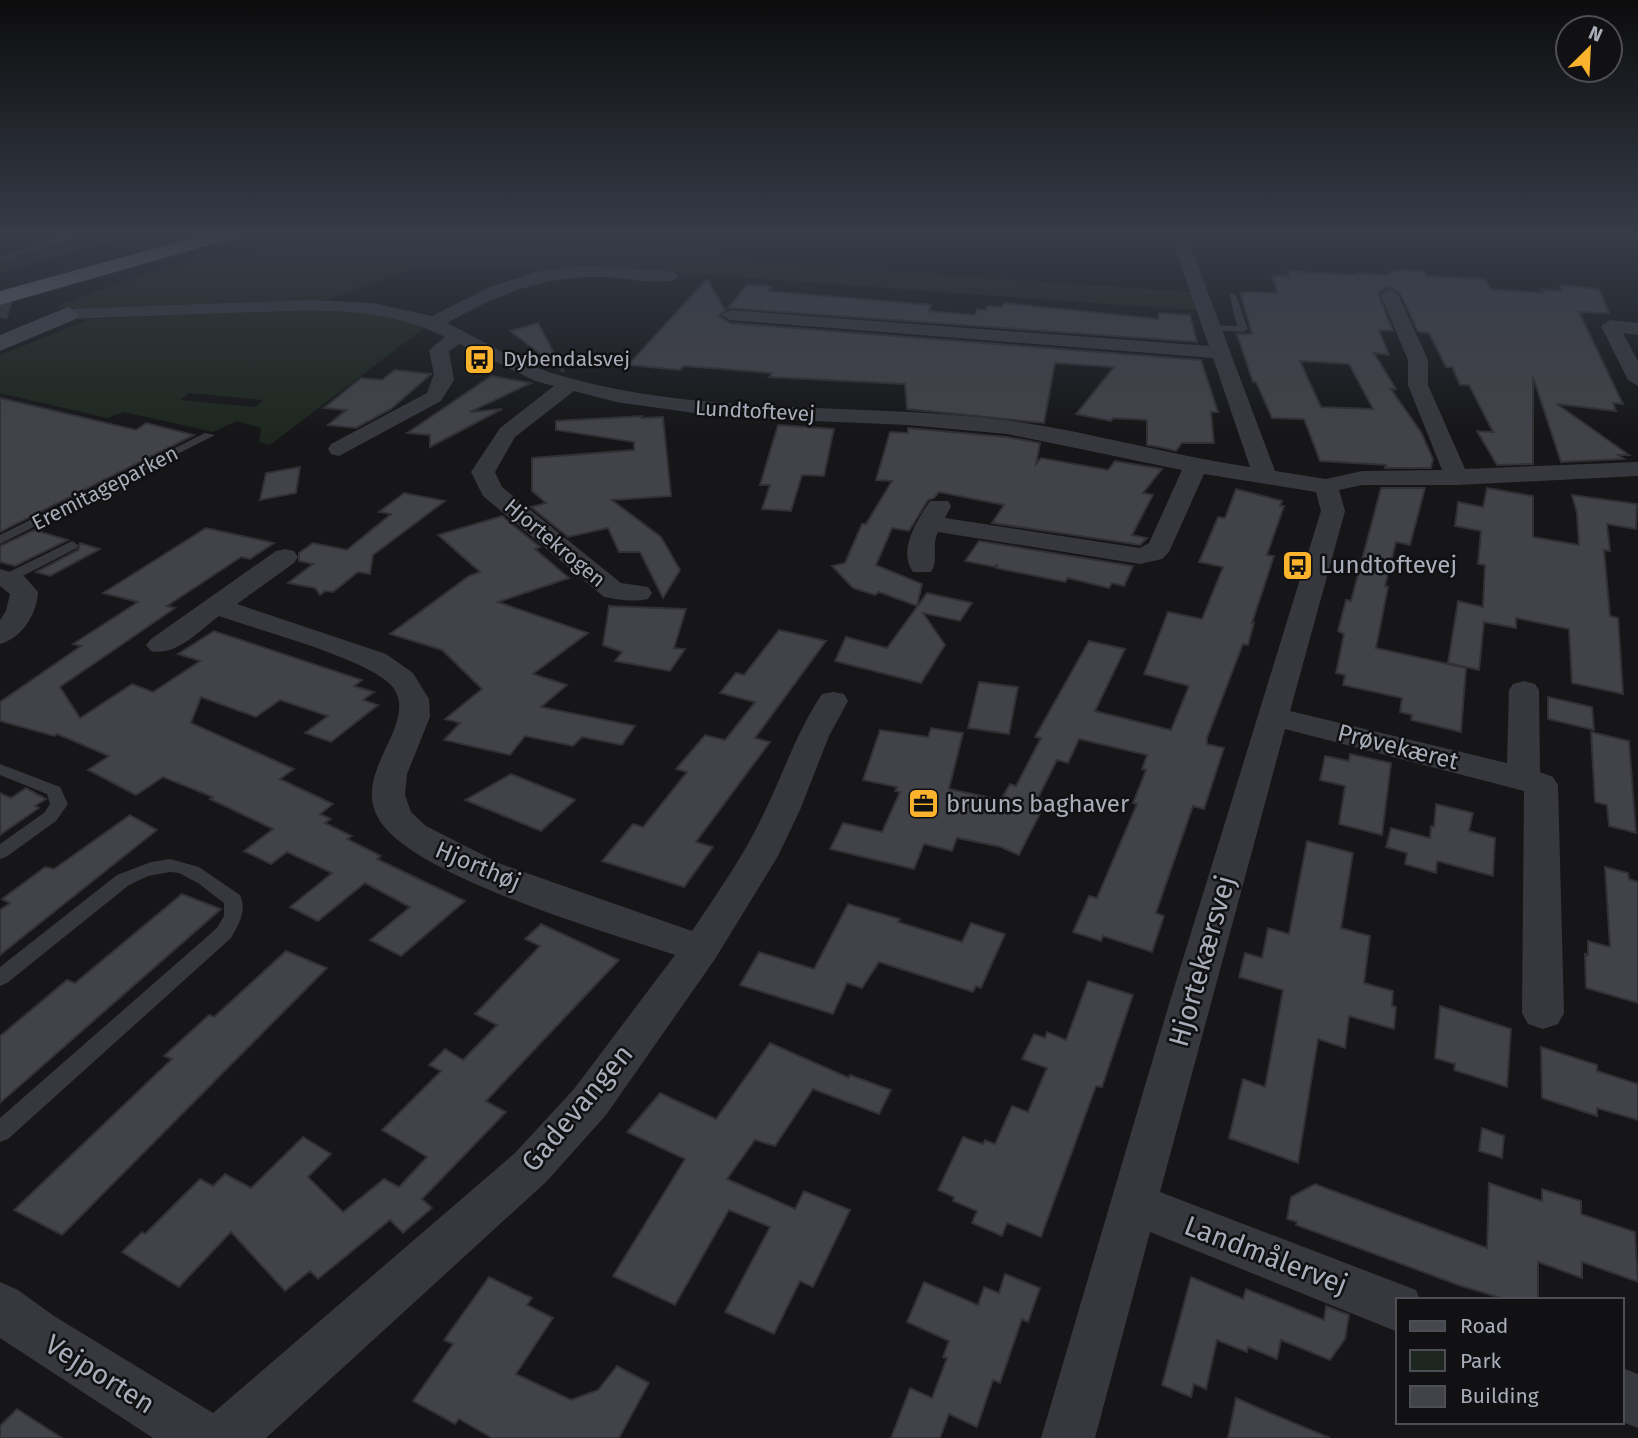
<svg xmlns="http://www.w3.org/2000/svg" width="1638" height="1438" font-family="'Fira Sans',sans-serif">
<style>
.green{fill:#1e271f;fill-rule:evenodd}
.building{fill:#424349;stroke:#303035;stroke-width:2;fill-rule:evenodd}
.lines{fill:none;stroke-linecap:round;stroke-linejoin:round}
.secondary-tunnel{stroke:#333438;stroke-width:22;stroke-dasharray:22 10;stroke-linecap:butt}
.lane{fill:#37383e;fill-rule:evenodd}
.street{fill:#37383e;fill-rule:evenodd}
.secondary{fill:#45474e;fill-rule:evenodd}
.highway{fill:#63666f;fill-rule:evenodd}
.labels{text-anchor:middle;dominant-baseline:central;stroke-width:5;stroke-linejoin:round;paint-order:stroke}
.far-poi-label{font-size:21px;fill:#a8adb9;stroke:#111113;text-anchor:start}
.far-street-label{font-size:21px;fill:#a8adb9;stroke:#111113}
.poi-label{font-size:24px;fill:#a8adb9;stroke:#111113;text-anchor:start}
.street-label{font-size:24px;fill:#a8adb9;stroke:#111113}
.near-street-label{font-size:28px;fill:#a8adb9;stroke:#111113}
</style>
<rect width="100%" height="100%" fill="#161618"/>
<!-- green -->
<g class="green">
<polygon points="31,232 145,232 0,273 0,256 58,238"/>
<path d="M372,232H739L715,259L1192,292L1202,311L626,269L533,271L414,268L326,300L102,310L56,307C109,285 167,266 224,256C273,247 324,246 372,232Z"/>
<path d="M290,310C335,310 381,310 424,328L270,445L259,442L261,428L237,421L213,432L124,412L107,418L0,393V355L91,319ZM189,393L263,400L255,407L180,400Z"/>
</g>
<!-- building -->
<g class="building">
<path d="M1400,270L1424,271L1426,276L1485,279L1491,289L1543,293L1541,289L1562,291L1560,285L1599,289L1609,313L1579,312L1623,404L1613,403L1616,411L1557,404L1629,455H1618L1624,459L1561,462L1533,377V464L1497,465L1477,431L1493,432L1469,385H1460L1452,367H1446L1429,333L1418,332L1400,293L1388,287L1378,293L1393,331L1379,330L1389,355L1374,353L1396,389H1391L1421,432L1433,459L1431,468H1385L1386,465L1320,461L1304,419L1272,418L1256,382H1253L1237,334H1252L1240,292L1278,293L1272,276H1289L1287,271L1359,275L1358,273L1390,275L1389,272ZM1300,361L1349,364L1373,409L1321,407Z"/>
<polygon points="707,279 725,310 719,316 730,323 1201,360 1218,412 1211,412 1214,443 1182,443 1176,451 1159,447 1147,445 1147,420 1113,418 1111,421 1076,414 1114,367 1055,363 1044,423 907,409 905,384 769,377 772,373 684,366 680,370 628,365"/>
<polygon points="747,285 772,286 768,291 931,305 929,311 975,315 977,309 986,310 987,306 1002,307 1004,303 1158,319 1159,313 1190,315 1197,342 728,308"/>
<polygon points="538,323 564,372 510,331"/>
<polygon points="395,370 431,374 391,409 356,428 328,425 346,410 324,408 361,378 382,380"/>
<polygon points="491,376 531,383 470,412 502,409 430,447 430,435 407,433"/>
<polygon points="0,398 136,430 146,423 194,435 0,532"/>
<polygon points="642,416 641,418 663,417 671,496 612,500 661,537 680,570 663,598 640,552 619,552 608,528 568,537 531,507 546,503 532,491 532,458 634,450 634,442 556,430 556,421"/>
<polygon points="778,425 834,429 824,476 802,475 791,511 762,509 770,485 760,485"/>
<polygon points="908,428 1007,437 1040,443 1036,464 1041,458 1108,470 1115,461 1162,469 1143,493 1153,495 1132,535 1147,538 1140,545 992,523 1004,505 939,492 934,498 928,500 909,531 892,528 876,565 922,584 917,606 879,592 875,595 853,588 832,566 845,563 862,524 866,524 892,481 876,480 890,432 908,433"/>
<polygon points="300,467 296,493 260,500 266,473"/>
<polygon points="1381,488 1425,488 1410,545 1396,542 1385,586 1388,587 1376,648 1466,668 1461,732 1411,720 1412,715 1400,712 1402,698 1343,685 1345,675 1336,673 1344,634 1338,631 1346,600 1351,601"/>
<polygon points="1487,488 1533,496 1533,537 1579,545 1577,513 1572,495 1637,504 1636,529 1607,524 1610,551 1604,550 1610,616 1618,618 1623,694 1572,683 1569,629 1516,618 1516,628 1484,622 1479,670 1448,663 1458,601 1483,607 1485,565 1478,564 1481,531 1455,526 1458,502 1483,507"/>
<polygon points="1236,489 1282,501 1280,506 1284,506 1267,555 1274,556 1252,623 1254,623 1248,645 1243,644 1207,738 1207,744 1224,748 1204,809 1193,806 1156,913 1164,916 1152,952 1103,936 1101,941 1073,932 1089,896 1097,898 1137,804 1133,803 1146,770 1142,769 1147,755 1079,739 1068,763 1057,760 1038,798 1047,800 1019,855 1001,847 957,838 952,851 924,844 914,869 830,849 843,823 882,832 900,792 895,791 897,787 863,780 880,730 928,737 931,728 963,733 949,789 997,799 995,810 1010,784 1016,786 1041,738 1035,737 1089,641 1125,649 1095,711 1171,730 1189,686 1144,674 1168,612 1202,619 1223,567 1199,562 1218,517 1225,518"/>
<polygon points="404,493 445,501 373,555 370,574 358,572 333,592 325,591 320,595 315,588 288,583 313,564 299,561 299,553 313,543 347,550 391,514 379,512"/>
<polygon points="502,516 540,547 535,549 569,578 498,602 588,633 533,674 567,685 541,707 635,726 622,745 582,737 573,746 525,736 510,755 444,740 460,723 445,719 482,689 442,650 390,634 469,576 480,572 438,535"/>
<polygon points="206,528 274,543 250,559 241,557 167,606 175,608 60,687 80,718 132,684 153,692 200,661 178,654 214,631 362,680 354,686 374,692 363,700 378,705 331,742 305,733 328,716 280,700 256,717 201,697 191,723 294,769 280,779 333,804 320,814 331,819 325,823 352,836 347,839 381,856 377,859 465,901 401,956 370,940 410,907 365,883 318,921 290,907 332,873 287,852 271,864 244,851 273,829 210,799 213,797 163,777 136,795 88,770 109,756 57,734 54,736 0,721 0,702 81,646 73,644 138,602 103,593"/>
<polygon points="34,530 68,540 15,566 0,562 0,546"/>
<polygon points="979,541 1133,566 1124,586 1112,583 1109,588 1068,578 1065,582 996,568 997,564 995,567 965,561"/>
<polygon points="80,543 100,549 50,576 36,572 78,550"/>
<polygon points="927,593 972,603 960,621 923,613 945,645 921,683 835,661 846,637 887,648"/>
<polygon points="609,606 686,609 674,648 685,649 670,671 615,661 622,652 603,645"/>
<polygon points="779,630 826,641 755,738 770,742 696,842 713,847 684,887 602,861 633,824 643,827 687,772 676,769 705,735 725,740 755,702 720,693 736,673 744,675"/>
<polygon points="979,682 1018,687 1009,734 968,728"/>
<polygon points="1548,697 1592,707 1594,730 1548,719"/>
<polygon points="1591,732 1629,741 1636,833 1609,826 1607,805 1595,802"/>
<polygon points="1350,754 1391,763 1382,835 1339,824 1345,786 1320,780 1325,756 1349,761"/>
<polygon points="511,774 574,799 575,800 541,831 465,800"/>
<polygon points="26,788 46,799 35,806 39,808 0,835 0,793 11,798"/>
<polygon points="1436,804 1473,813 1469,831 1495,838 1493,876 1437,861 1436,873 1405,864 1407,853 1386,847 1391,828 1430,838 1431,826 1434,827"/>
<polygon points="130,815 157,830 0,955 0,910 10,903 2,899 45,867 54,869"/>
<polygon points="1307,841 1353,853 1341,928 1370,936 1364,983 1393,991 1392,1006 1396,1007 1394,1029 1349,1016 1345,1048 1318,1039 1298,1163 1229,1138 1243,1079 1265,1087 1283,990 1239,977 1245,953 1262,958 1268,928 1289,934"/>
<polygon points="1605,867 1628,873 1629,879 1638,882 1638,1003 1586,988 1585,954 1588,955 1588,941 1610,947"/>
<polygon points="182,894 221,909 0,1103 0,1036 67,980 75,983"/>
<polygon points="848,904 900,919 898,922 962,942 971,923 1005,934 981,988 976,986 973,992 879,962 862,988 847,983 833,1014 740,985 759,952 814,969"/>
<polygon points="541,924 619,960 486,1101 506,1112 422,1199 432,1208 403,1233 390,1220 318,1279 310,1271 285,1291 231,1232 179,1287 122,1252 142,1232 145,1234 200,1179 213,1186 225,1174 251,1188 303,1137 331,1154 308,1177 343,1212 384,1179 399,1187 427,1157 382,1130 441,1071 429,1065 445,1049 463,1060 497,1025 475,1014 540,946 525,939"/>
<polygon points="286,951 327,968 62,1235 14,1210 172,1059 164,1056 209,1015 214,1017"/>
<polygon points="1088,981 1133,995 1102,1087 1096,1086 1041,1237 1007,1223 1002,1236 972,1223 977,1211 953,1201 954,1197 938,1190 963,1137 983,1144 985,1140 995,1144 1012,1106 1028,1112 1047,1068 1022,1059 1034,1034 1045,1038 1047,1032 1066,1040"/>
<polygon points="1440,1006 1511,1029 1507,1087 1454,1070 1455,1064 1435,1058"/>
<polygon points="770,1043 849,1078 850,1075 891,1090 879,1114 813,1089 775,1146 755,1140 727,1179 795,1209 804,1191 850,1210 813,1287 800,1281 774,1334 725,1312 770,1227 729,1210 675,1305 613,1276 685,1159 627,1132 660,1093 716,1119"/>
<polygon points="1541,1047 1597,1065 1597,1071 1638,1084 1638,1120 1597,1108 1597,1116 1542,1098"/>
<polygon points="1482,1128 1504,1136 1502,1158 1479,1151"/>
<polygon points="1489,1183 1542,1201 1542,1189 1581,1201 1581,1214 1635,1232 1638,1282 1582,1262 1582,1278 1538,1262 1538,1300 1508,1300 1461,1286 1296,1225 1297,1222 1287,1219 1291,1197 1315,1184 1487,1248"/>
<polygon points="1005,1274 1040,1288 1028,1322 1022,1319 1000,1383 993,1380 977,1427 949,1414 940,1438 891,1438 910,1388 932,1398 947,1358 943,1357 949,1341 907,1322 924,1282 978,1305 984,1287 999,1293"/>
<polygon points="489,1277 532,1298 527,1305 553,1318 516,1374 571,1400 598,1390 617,1366 649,1383 619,1438 492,1438 459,1419 455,1424 413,1401 453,1344 444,1340"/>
<polygon points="1191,1277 1243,1299 1246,1289 1324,1320 1326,1306 1349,1315 1345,1339 1330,1360 1281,1340 1277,1359 1248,1347 1247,1352 1217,1340 1206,1389 1194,1384 1191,1397 1162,1385"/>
<polygon points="1236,1398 1270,1413 1330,1438 1228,1438"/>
<polygon points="17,1409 62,1438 0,1438 0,1426"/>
</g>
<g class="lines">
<!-- secondary-tunnel -->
<polyline class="secondary-tunnel" points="0,306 10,309"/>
<!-- lane -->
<g class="lane">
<polygon points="37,232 69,236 98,232 0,261 0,256 60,238"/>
<polygon points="285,232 308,232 254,239 250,237"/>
<polygon points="1171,232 1179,232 1185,247 1179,247"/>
<polygon points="1229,293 1236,295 1248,329 1243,332 1209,330 1209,326 1212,325 1237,326"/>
<polygon points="205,433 215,435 0,544 0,535"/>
<polygon points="72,541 78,545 77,548 11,582 0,580 1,576"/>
<polygon points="0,764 60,787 68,804 56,821 6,857 0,859 0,844 44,813 50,804 47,794 0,775"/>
<path d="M170,859L199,867L240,895C247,911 239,924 231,938L8,1139L0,1142V1118L217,928L224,916V903L198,883L179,873L170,872L148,876L129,885L7,983L0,986V967L117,875L151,862Z"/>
</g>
<!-- street -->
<g class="street">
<path d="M1182,240L1190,245L1275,471L1326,479L1362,471L1442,470L1408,385V360L1380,294L1389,289L1398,294L1428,360V385L1465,469L1638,462V476L1457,485H1362L1339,490L1345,511L1290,711L1507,763L1509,690L1513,684L1524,681L1535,684L1539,690L1540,772L1553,777L1558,785L1564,1013L1558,1024L1543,1029L1528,1024L1522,1013L1524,791L1285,729L1160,1192L1416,1290L1420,1300H1398V1332L1150,1232L1095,1438H1041L1170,1001L1321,511L1316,492L1204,474L1169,552L1162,559L1140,564L938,532C931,545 939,560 931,572H913C897,550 918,519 930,501H948L951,506L945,518L1140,548L1149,543L1182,470L1007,434L908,425L723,417L616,402L574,391L515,437L495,472L502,487L621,583L648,587L652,593L648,599C633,602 619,600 604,597L483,496L471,472L500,428L554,386L535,381L460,344L449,351L454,380L441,401L339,456L331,454L328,449L331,444L427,393L434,374L429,350L445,337C378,303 302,311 229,313C175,315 122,317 68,319L59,314L68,309L312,300L373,303L432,316L490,287L535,272L585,266L669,271L675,272L678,276L675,280C652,285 623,277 600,277C542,276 496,295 447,323C480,339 516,362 552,373C699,418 854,401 1005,420C1087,431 1168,455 1250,467L1213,358L730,320L721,315L730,310L1209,346L1174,245Z"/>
<polygon points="1610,320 1638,323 1638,335 1623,333 1638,361 1638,386 1628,380 1601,326"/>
<path d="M285,549L294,551L298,557L294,563L237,604L386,654L413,673L429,699L430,717L407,774L405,795L411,812L426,826L501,864L692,931C718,892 745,854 765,811C784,772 797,731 822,694L833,692L844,694L848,701L829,736L800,810L778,856L715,959L606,1115L547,1181L266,1438H153L0,1338V1282L18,1290L54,1316L213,1413L515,1153L574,1089L675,955C606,932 423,879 382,824C345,774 424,723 391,685C366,658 258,630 219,616C200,630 176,657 151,651L146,645L151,639L276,551Z"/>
<path d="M0,569L24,576L38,592C37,614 22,638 0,644V620L6,611L10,594L0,586Z"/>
<polygon points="1622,1368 1638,1374 1638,1428 1622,1422"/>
</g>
<!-- secondary -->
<polygon class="secondary" points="68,307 79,314 76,319 0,351 0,335"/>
<!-- highway -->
<polygon class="highway" points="214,232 244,232 241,236 0,305 0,291"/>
</g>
<!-- sky -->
<linearGradient id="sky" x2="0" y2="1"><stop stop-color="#0c0c0d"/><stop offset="0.54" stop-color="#363c48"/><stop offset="1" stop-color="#363c48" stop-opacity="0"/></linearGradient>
<rect width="1638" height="433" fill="url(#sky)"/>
<!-- icons -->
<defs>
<symbol id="bus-square" viewBox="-11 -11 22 22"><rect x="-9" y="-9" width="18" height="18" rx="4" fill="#fbb22c" stroke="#111113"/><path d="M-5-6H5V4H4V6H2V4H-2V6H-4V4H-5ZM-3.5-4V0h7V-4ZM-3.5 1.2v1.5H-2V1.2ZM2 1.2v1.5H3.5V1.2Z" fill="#111"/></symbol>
<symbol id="office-square" viewBox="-11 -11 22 22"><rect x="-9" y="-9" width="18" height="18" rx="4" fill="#fbb22c" stroke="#111113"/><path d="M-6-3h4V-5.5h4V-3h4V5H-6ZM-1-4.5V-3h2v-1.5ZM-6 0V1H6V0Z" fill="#111"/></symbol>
</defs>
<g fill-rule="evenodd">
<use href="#bus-square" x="462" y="342" width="35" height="35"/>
<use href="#bus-square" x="1280" y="548" width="35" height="35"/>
<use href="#office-square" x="906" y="786" width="35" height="35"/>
</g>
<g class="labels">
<!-- far-poi labels -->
<g class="far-poi-label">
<text x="503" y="359">Dybendalsvej</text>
</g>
<!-- far-street labels -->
<g class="far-street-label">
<text transform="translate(755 411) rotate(3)">Lundtoftevej</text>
<text transform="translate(105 488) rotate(-27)">Eremitageparken</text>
<text transform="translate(555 543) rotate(40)">Hjortekrogen</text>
</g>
<!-- poi labels -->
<g class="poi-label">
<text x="1320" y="565">Lundtoftevej</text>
<text x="946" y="804">bruuns baghaver</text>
</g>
<!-- street labels -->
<g class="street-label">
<text transform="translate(1398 747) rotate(14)">Prøvekæret</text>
<text transform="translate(478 866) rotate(23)">Hjorthøj</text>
</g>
<!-- near-street labels -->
<g class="near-street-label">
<text transform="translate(1202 961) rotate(-74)">Hjortekærsvej</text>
<text transform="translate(577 1108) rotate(-50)">Gadevangen</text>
<text transform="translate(1266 1255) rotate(21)">Landmålervej</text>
<text transform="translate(100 1374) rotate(32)">Vejporten</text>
</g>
</g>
<!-- legend -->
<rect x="1396" y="1298" width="228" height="126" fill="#111113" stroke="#4d4f55" stroke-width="2"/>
<rect x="1410" y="1321" width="35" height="10" fill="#45474e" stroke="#4d4f55" stroke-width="2"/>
<text x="1460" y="1333" font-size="21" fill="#a8adb9">Road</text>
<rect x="1410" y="1350" width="35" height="21" fill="#1e271f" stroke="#4d4f55" stroke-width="2"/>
<text x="1460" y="1368" font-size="21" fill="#a8adb9">Park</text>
<rect x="1410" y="1386" width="35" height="21" fill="#424349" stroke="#4d4f55" stroke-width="2"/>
<text x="1460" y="1403" font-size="21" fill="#a8adb9">Building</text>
<!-- north arrow -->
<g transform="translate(1589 49) rotate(24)"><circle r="33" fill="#111113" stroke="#4d4f55" stroke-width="2"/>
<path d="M0-5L12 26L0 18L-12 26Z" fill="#fbb22c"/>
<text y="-10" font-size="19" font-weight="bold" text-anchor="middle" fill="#a8adb9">N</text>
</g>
</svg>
